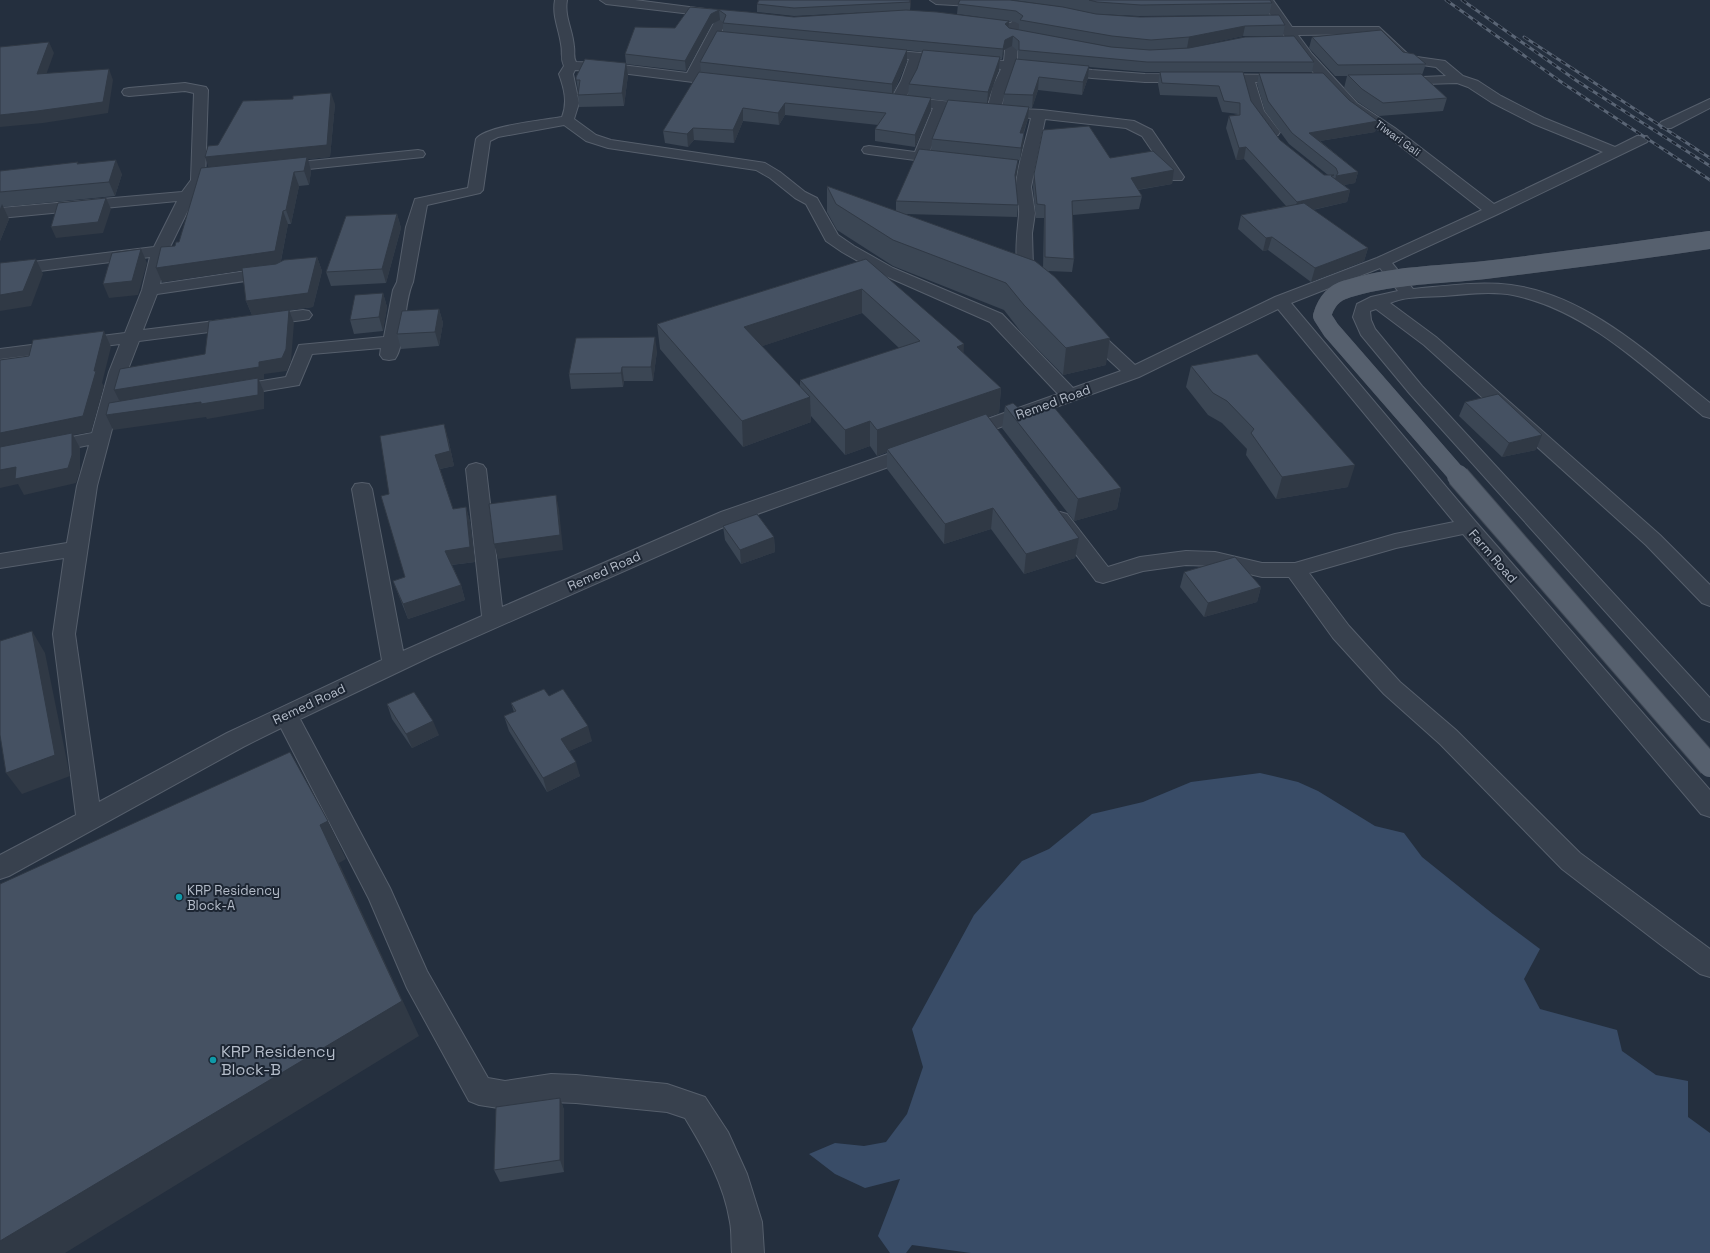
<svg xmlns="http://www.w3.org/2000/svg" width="1710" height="1253" font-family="'Space Grotesk',sans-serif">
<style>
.water{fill:#394c67}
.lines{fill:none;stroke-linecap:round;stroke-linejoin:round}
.minor-casing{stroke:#565f6c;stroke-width:2}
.minor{fill:#38414e;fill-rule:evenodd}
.rail-casing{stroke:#5a6575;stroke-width:3}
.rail{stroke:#1d2633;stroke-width:2;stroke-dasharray:5.5;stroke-linecap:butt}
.major-bridge-far1-casing{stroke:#414a57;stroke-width:18;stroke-linecap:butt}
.major-bridge-casing{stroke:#414a57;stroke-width:24;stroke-linecap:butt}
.major-bridge-far1{stroke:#56606e;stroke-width:18}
.major-bridge{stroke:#56606e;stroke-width:22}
.wall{fill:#3b4654;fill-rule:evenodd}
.shaded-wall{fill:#303945}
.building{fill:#455162;stroke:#303945}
.culture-dot{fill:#0f9aa8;stroke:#1d2633;stroke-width:1.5}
.labels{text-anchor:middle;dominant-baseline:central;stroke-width:4;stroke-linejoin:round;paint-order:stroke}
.far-street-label{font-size:11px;fill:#b4bcc9;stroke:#1d2633}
.street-label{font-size:13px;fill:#b4bcc9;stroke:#1d2633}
.poi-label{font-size:13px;fill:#b4bcc9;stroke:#1d2633;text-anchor:start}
.near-poi-label{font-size:16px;fill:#b4bcc9;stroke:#1d2633;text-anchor:start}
</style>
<rect width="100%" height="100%" fill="#242f3e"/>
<!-- water -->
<polygon class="water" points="1260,773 1298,782 1318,791 1375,826 1404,833 1422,857 1493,914 1540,949 1524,979 1540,1009 1617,1030 1622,1051 1656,1075 1688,1081 1688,1117 1710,1133 1710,1253 971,1253 912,1245 906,1253 890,1253 878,1236 900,1179 865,1188 835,1174 809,1154 835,1143 864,1146 886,1142 907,1114 923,1067 912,1029 974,915 1022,861 1049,849 1092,814 1143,802 1191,782"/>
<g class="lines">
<defs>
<g id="minor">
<path d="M555,0H567C564,17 573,30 574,47C575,53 573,57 576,62L605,63L687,73L717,17L606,4L600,0H635L728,12L730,15L699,75L730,79L732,82L730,85L725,86L605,71L575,70L573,74L579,103L574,119L596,135L611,140L765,163L780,172L805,192L817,198L838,235L854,246L893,268L1002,314L1073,388L1121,371L1081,334L1078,330L1081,326L1087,325L1093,326L1135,365L1275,297L1377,258L1482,210L1385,134L1347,109L1302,60L1283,34L1261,0H1273L1292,27H1379L1410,56L1445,61L1463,76L1478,81L1501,96L1544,118L1615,147L1637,136H1647L1649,139L1647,142L1498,214L1392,263L1413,289C1445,286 1478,281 1511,285C1588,295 1651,356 1710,403V418L1703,416C1647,370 1587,310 1513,295C1491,291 1466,294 1444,296C1427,297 1406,296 1390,303L1436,337L1660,535L1710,585V606L1702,603L1646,545L1424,345L1376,309L1370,311L1371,320L1375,329L1422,386L1710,698V722L1702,719L1410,394L1361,335L1353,317L1357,304L1371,297L1398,291L1380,268L1291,303L1475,521L1710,790V817L1701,814L1463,534L1396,548L1309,573L1349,626L1400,682L1456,730L1580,853L1710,949V977L1700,974L1661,945L1562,869L1440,744L1384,694L1333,638L1289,577H1262L1215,566L1186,565L1143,571L1103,583L1096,581L1053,524L1050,519L1053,514L1060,512L1067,514L1108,567L1140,557L1186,551L1215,552L1262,563H1295L1395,534L1454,522L1278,309L1139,377L973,437L966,439L959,437L957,433L959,429L1058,394L990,322L881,274L842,252L826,241L806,204L795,198L770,178L756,170L608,148L586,141L564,125L498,137L490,141L483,190L480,193L427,205L413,282C403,303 406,344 395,359L389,360L383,359L380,355L381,348L312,354L299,385L232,396L226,395L223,391L226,387L286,377L299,345L384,337L393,290L397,282L406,227L415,199L468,188L476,139C485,126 544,120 562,117C568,102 564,88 559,74L564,66C560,57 563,53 561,44C559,29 552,16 555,0ZM1372,34L1401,62L1436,67L1446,76L1398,78L1393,79L1391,82L1393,85L1457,83L1468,87L1491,102L1534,124L1603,152L1494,204L1395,128L1357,103L1312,54L1298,35Z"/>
<polygon points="930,0 992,0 995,3 989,7 936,4"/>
<path d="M1019,15L1025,19L1018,31L1017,61L1092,70L1145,74L1293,75L1295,78L1293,81L1288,82H1255L1264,111L1280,132L1278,135C1257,140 1246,97 1242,82H1145L1092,78L1015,68L1007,86L1001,108L1042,110L1134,121L1152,130L1184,177L1182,180H1172L1142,136L1126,128L1045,119L1031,187L1035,213L1032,233L1033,268L1045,281L1043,285C1006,294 1018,232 1019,214C1020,205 1015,195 1016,186C1017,166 1027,138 1031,118L946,110L929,153L951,157L953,160L951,163L946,164L869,154L864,153L862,150L864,147L869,146L915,152L933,108L892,104L890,101L901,81L909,59L873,56L872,53L873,50L878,49L1004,61L1007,30L978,26L972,22L978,18L1011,23L1015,16ZM921,60L1001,69L993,86L988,106L906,97L915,81Z"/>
<path d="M185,83L206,87L208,90L205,180L195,196L168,251L160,284L272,267L278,269L280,272L278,275L272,277L157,294L143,330L303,310L309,311L312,315L309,319L303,320L139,341L127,372L97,486L75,634L99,802L227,733L382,660L352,489L355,484L362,483L369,484L372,489L403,651L482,616L466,469L469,465L476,463L483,465L486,469L502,607L721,512L908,447L915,445L922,447L925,451L922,455L735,522L432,656L300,719L390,888L427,971L488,1078L505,1081L551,1074L576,1075L667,1084L705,1097L728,1132L747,1174L762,1222L764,1253H732C731,1243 732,1232 730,1222C724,1184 705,1151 685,1118L667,1112L576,1103L551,1102L505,1109L479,1105L469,1101L407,988L369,899L281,728L243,747L9,876L0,879V855L76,815L53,634L64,558L0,568V554L67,543L77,486L89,445L0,463V451L92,433L109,372L120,344L0,359V349L125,333L142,290L150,257L0,276V266L154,247L177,201L0,218V208L182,192L191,180L194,93L185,91L129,96L124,95L122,92L124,89L129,88Z"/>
<polygon points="1710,99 1710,108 1671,128 1661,128 1659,125 1661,122"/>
<polygon points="418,150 423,151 425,154 423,157 280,172 275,171 273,168 275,165 280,164"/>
</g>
</defs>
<!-- minor casing -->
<use href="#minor" class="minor-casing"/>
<!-- minor -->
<use href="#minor" class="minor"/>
<defs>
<g id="rail">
<polyline points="1446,0 1564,84 1710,180"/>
<polyline points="1462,0 1577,81 1710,166"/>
<polyline points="1524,37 1710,158"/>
</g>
</defs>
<!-- rail casing -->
<use href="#rail" class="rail-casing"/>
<!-- rail -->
<use href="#rail" class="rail"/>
<defs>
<path id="major-bridge-far1" d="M1459,477L1331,330L1322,316C1326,302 1333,293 1347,289C1391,275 1440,275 1485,270C1560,261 1635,251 1710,240"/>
<polyline id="major-bridge" points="1458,476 1710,766"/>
</defs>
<!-- major-bridge-far1 casing -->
<use href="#major-bridge-far1" class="major-bridge-far1-casing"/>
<!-- major-bridge casing -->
<use href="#major-bridge" class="major-bridge-casing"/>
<!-- major-bridge-far1 -->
<use href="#major-bridge-far1" class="major-bridge-far1"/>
<!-- major-bridge -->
<use href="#major-bridge" class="major-bridge"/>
</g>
<!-- wall -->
<g class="wall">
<path d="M759,0H911L910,10L1008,28H1009L1111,47L1135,49L1110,47L1019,30V24L1015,22L957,14L958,4L1140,17L1285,25L1283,36H1243L1187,48L1156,50L1314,62L1312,72H1243L1251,101L1280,140L1324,175H1328L1289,144L1265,111L1257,84L1259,73L1349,100L1378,121L1375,132L1320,141L1358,172L1355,183L1344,185L1350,190L1347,202L1313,210L1368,248L1364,261L1311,282L1268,250L1263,251L1238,229L1241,215L1286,206L1244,159L1236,160L1226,128L1229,116L1238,114L1222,112L1217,97L1160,95L1158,84L1160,72H1145L1089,67L1088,78L1082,95L1038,90L1032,108H1029L1028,119L1024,133L1023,145L1020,160H1018L1017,172L1015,180L1018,205L1017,217L905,214L1043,268L1044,218H1036L1033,187L1034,174L1110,158L1174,170L1172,184L1138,190L1142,196L1139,209L1073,215L1074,259L1072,272L1048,271L1106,365L1063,375L1021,332L1004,310L893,266L837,230L827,212V186L896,211V201L931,151L932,139L947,101L931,99V110L915,147L875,141V129L878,125L785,115L779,125L743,121L734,143L694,140L688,147L665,143L663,131L701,72L700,62L723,32V22L720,20L712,24L686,71L626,64L628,75L624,106L579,107L578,95V91L576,77L626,63L625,54L675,28L690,7L794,17L873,12L794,16L757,12V4ZM1012,46L1018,51V59L1004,94L1003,105L987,103L999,69L1000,59H1002L1004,50ZM907,50L922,52L917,69L909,84L908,95L893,94L907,61Z"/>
<polygon points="1013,0 1270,0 1272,3 1269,15 1139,16 1095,14 1062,7"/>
<polygon points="1312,37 1403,52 1426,64 1422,75 1447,98 1443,111 1379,116 1358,102 1344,88 1347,76 1335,76 1309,48"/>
<polygon points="335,104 330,157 308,159 311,171 309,185 299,186 291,224 288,224 281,261 317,257 322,271 313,307 252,315 246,301 243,270 162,282 175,246 179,242 218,145"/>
<polygon points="79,164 122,174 115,196 3,207 9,219 0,241 0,171"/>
<polygon points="397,214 401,228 386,283 331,286 326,272"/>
<path d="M866,259L964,354L1001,388L999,413L988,417L1079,538L1075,558L1024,574L991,529L944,544L887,469V452L877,456L870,446L845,455L811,416V422L743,447L660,349L657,324ZM862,313L899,348L800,380V387L762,346Z"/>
<polygon points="383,293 387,307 383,331 354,334 350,320"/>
<polygon points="439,309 443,323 439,346 401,349 397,334"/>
<polygon points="657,351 653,381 624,381 623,387 571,389 569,374"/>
<polygon points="1191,366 1348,487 1276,499 1246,455 1247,449 1222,423 1208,415 1186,387"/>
<polygon points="1465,402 1536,450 1502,457 1459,416"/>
<polygon points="1005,406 1024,413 1121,488 1117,509 1074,521 1002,428"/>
<polygon points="448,438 454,466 440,469 453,509 466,507 470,522 475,562 452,565 461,585 465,600 408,619 393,581 405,577 389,494"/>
<polygon points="723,526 774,537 775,552 741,564 725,540"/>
<polygon points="1184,572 1261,587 1257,602 1204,617 1180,587"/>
<polygon points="549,696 592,741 569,751 580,776 547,792 509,731 504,716 514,712 511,703"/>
<polygon points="387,704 439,735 412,748 392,719"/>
<polygon points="560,1098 564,1110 564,1172 500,1182 494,1170"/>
</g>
<!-- shaded-wall -->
<g class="shaded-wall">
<polygon points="910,0 911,0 911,2 910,10"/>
<polygon points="719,10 720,20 712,24 686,71 685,61 711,14"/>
<polygon points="1009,21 1008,31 1005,24"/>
<polygon points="1245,26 1243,36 1187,48 1189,37"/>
<polygon points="1013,36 1012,46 1004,50 1002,59 1003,49 1005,40"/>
<polygon points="49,42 54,53 42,86 37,74"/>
<polygon points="907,50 907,61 892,95 892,84"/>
<polygon points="1000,57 999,69 987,104 988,92"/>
<polygon points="626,63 628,75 624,106 622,93"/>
<polygon points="1089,66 1088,78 1082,95 1083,82"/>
<polygon points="109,69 113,80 108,113 43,123 0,127 0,115"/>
<polygon points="1039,77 1038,90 1032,108 1033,95"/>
<polygon points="331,93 335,104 330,157 308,159 311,171 309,185 304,171 209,169 205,157"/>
<polygon points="931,98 931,110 915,147 915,135"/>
<polygon points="785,103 785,115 779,125 778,113"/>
<polygon points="1029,107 1028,119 1019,145 1020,133"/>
<polygon points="743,108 743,121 734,143 733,130"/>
<polygon points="1378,121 1375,132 1307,143 1309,133"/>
<polygon points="693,128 694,140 688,147 687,134"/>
<polygon points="1024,133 1023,145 1020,160 1021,148"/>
<polygon points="1246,147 1244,159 1236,160 1239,148"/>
<polygon points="116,160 122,174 115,196 109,182"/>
<polygon points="1018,160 1017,172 1014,187 1015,175"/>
<polygon points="1174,170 1172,184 1128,191 1131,178"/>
<polygon points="294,172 299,186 291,224 286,210"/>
<polygon points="1358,172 1355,183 1333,187 1336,176"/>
<polygon points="1350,190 1347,202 1293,214 1297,202"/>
<polygon points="106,198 111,209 103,233 56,238 51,227"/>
<polygon points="2,204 9,219 0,241 0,209"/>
<polygon points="283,211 288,224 280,265 162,282 156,268"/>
<polygon points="397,214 401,228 386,283 382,269"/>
<polygon points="1272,237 1268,250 1263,251 1266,238"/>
<polygon points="1368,248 1364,261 1311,282 1315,268"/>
<polygon points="141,249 147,263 138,295 109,298 103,284"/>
<polygon points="317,257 322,271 313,307 252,315 246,301"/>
<polygon points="36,259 43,274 31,306 0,311 0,295"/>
<polygon points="862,289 862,313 745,352 744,327"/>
<polygon points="383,293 387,307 383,331 379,317"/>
<polygon points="439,309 443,323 439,346 435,332"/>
<polygon points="289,310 294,323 291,361 287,371 264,374 264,379 259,380 264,392 264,409 207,419 206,417 113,430 106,415 258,395 120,402 114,390 259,362"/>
<polygon points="104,331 111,347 102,383 104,386 91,432 73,435 80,448 80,471 76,483 24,495 18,484 0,488 0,470 16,467 68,468 0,451 0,433 94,371"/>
<polygon points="655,337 657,351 653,381 651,367"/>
<polygon points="1110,338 1106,365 1063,375 1066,348"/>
<polygon points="964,344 963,369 957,347"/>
<polygon points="622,367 624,381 623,387 621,373"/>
<polygon points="1001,388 999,413 889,452 887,449 887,452 877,456 877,430"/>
<polygon points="810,397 811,422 743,447 742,421"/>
<polygon points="870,421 870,446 845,455 845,430"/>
<polygon points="444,424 448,438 454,466 439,469 435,455"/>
<polygon points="1542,435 1536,450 1502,457 1509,443"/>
<polygon points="1355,465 1348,487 1276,499 1282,477"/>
<polygon points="1121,488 1117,509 1074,521 1078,499"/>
<polygon points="556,495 559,510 563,550 498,559 494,544"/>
<polygon points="466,507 470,522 475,562 450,565 445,551"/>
<polygon points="993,508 991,529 944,544 945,524"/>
<polygon points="774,537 775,552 741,564 740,550"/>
<polygon points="1079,538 1075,558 1024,574 1026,554"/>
<polygon points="461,585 465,600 408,619 403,604"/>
<polygon points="1261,587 1257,602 1204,617 1208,603"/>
<polygon points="32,631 45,653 70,776 22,794 6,773"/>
<polygon points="433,721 439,735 412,748 406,734"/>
<polygon points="588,726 592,741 565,753 561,739"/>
<polygon points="576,762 580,776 547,792 543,778"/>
<polygon points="328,821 346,859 339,863 419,1036 65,1253 0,1253 0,1241 320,825"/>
<polygon points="560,1098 564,1110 564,1172 560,1160"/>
</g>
<!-- building -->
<g class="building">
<polygon points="759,0 910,0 910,2 794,8 757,4"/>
<polygon points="960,0 1010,0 1063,7 1096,14 1140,17 1279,15 1285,25 1245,26 1189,37 1151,40 1112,36 1020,20 1023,16 1016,11 958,4"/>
<polygon points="1089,0 1270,0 1272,3 1141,5 1097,2"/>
<polygon points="690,7 748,12 794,17 906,10 937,12 1009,21 1005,24 1009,28 1111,47 1150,50 1189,48 1245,37 1294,36 1314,62 1147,62 1019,50 1019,41 1013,36 1005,40 1003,49 723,23 726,15 719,10 711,14 685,61 625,54 635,27 675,28"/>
<polygon points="1381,30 1403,52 1414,54 1426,64 1338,65 1312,37"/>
<polygon points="717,31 907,50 892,84 700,62"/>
<polygon points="49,42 37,74 109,69 103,102 37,111 0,115 0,47"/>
<polygon points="923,50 1000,57 988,92 909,84 917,69"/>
<polygon points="585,59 626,63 622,93 578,95 580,80 576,80 576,77"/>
<polygon points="1016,59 1089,66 1083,82 1039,77 1033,95 1004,94"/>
<polygon points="699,72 931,98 915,135 875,129 886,113 785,103 778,113 743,108 733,130 693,128 687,134 663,131"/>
<polygon points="1160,72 1243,72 1251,101 1280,140 1324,175 1334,175 1331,176 1350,190 1297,202 1246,147 1239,148 1229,116 1240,115 1240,103 1224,101 1219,86 1162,83"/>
<polygon points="1259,73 1323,73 1349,100 1378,121 1309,133 1358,172 1336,176 1338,173 1336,168 1292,133 1268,101"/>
<polygon points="1421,74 1447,98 1383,103 1362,89 1348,75"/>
<polygon points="331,93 327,145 205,157 208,146 218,145 243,101 293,99 293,96"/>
<polygon points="948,100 1029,107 1020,133 1024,133 1021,148 932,139"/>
<polygon points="1089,126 1110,158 1153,151 1174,170 1131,178 1142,196 1072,201 1074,259 1045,257 1045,205 1037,204 1034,174 1043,130"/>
<polygon points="919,149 1018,160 1015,175 1018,205 896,201"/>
<polygon points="307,157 304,171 294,172 286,210 283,211 275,251 156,268 161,247 175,246 176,242 179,242 201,168"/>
<polygon points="116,160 109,182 0,192 0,171 78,162 77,164"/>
<polygon points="827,186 1035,261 1055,277 1110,338 1066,348 1024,305 1006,283 893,240 836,204"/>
<polygon points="106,198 98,222 51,227 58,203"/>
<polygon points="1304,203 1368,248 1315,268 1272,237 1266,238 1241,215"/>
<polygon points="397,214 382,269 326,272 346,216"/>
<polygon points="141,249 132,281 103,284 112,253"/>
<polygon points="317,257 308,293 246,301 242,268 276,264 284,260"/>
<polygon points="36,259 23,291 0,295 0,263"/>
<polygon points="866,259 964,344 957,347 1001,388 877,430 870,421 845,430 800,380 920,341 862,289 744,327 810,397 742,421 657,324"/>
<polygon points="383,293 379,317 350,320 355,295"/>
<polygon points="439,309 435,332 397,334 402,311"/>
<polygon points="289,310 286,349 282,358 259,362 259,367 114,390 120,369 205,354 209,321"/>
<polygon points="104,331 94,371 96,371 83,416 0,433 0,360 29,356 33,340"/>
<polygon points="655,337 651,367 622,367 621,373 569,374 576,338"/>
<polygon points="1257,354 1355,465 1282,477 1251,433 1254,429 1227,401 1213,393 1191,366"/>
<polygon points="258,378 258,395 201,404 201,402 106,415 109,403"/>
<polygon points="1498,394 1542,435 1509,443 1465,402"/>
<polygon points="1013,403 1024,413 1053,406 1121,488 1078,499 1005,406"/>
<polygon points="986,414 1079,538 1026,554 993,508 945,524 887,449"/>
<polygon points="444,424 450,451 435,455 453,509 466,507 470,547 445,551 461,585 403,604 393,581 405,577 381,496 389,494 380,436"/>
<polygon points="72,433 72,455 68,468 15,479 16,467 0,470 0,447"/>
<polygon points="556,495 560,535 494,544 489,504"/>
<polygon points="757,514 774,537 740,550 723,526"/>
<polygon points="1235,557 1261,587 1208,603 1184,572"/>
<polygon points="32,631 55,755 6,773 0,735 0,641"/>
<polygon points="544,689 549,696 563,689 588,726 561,739 576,762 543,778 504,716 516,711 511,703"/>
<polygon points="414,692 433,721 406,734 387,704"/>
<polygon points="290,752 328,821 320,825 402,1001 0,1241 0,884"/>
<polygon points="560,1098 560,1160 494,1170 496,1107"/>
</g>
<!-- markers -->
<g class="culture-dot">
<circle cx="179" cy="897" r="4"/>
<circle cx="213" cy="1060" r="4"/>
</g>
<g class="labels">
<!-- far-street labels -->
<g class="far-street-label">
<text transform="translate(1398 138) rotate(36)">Tiwari Gali</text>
</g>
<!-- street labels -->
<g class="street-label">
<text transform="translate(1053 402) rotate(-20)">Remed Road</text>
<text transform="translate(1493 556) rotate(49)">Farm Road</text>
<text transform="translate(604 571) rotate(-24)">Remed Road</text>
<text transform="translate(309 704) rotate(-25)">Remed Road</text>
</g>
<!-- poi labels -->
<g class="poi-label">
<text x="187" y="890">KRP Residency<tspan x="187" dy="15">Block-A</tspan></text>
</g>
<!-- near-poi labels -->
<g class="near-poi-label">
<text x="221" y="1051">KRP Residency<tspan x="221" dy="18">Block-B</tspan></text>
</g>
</g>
</svg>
